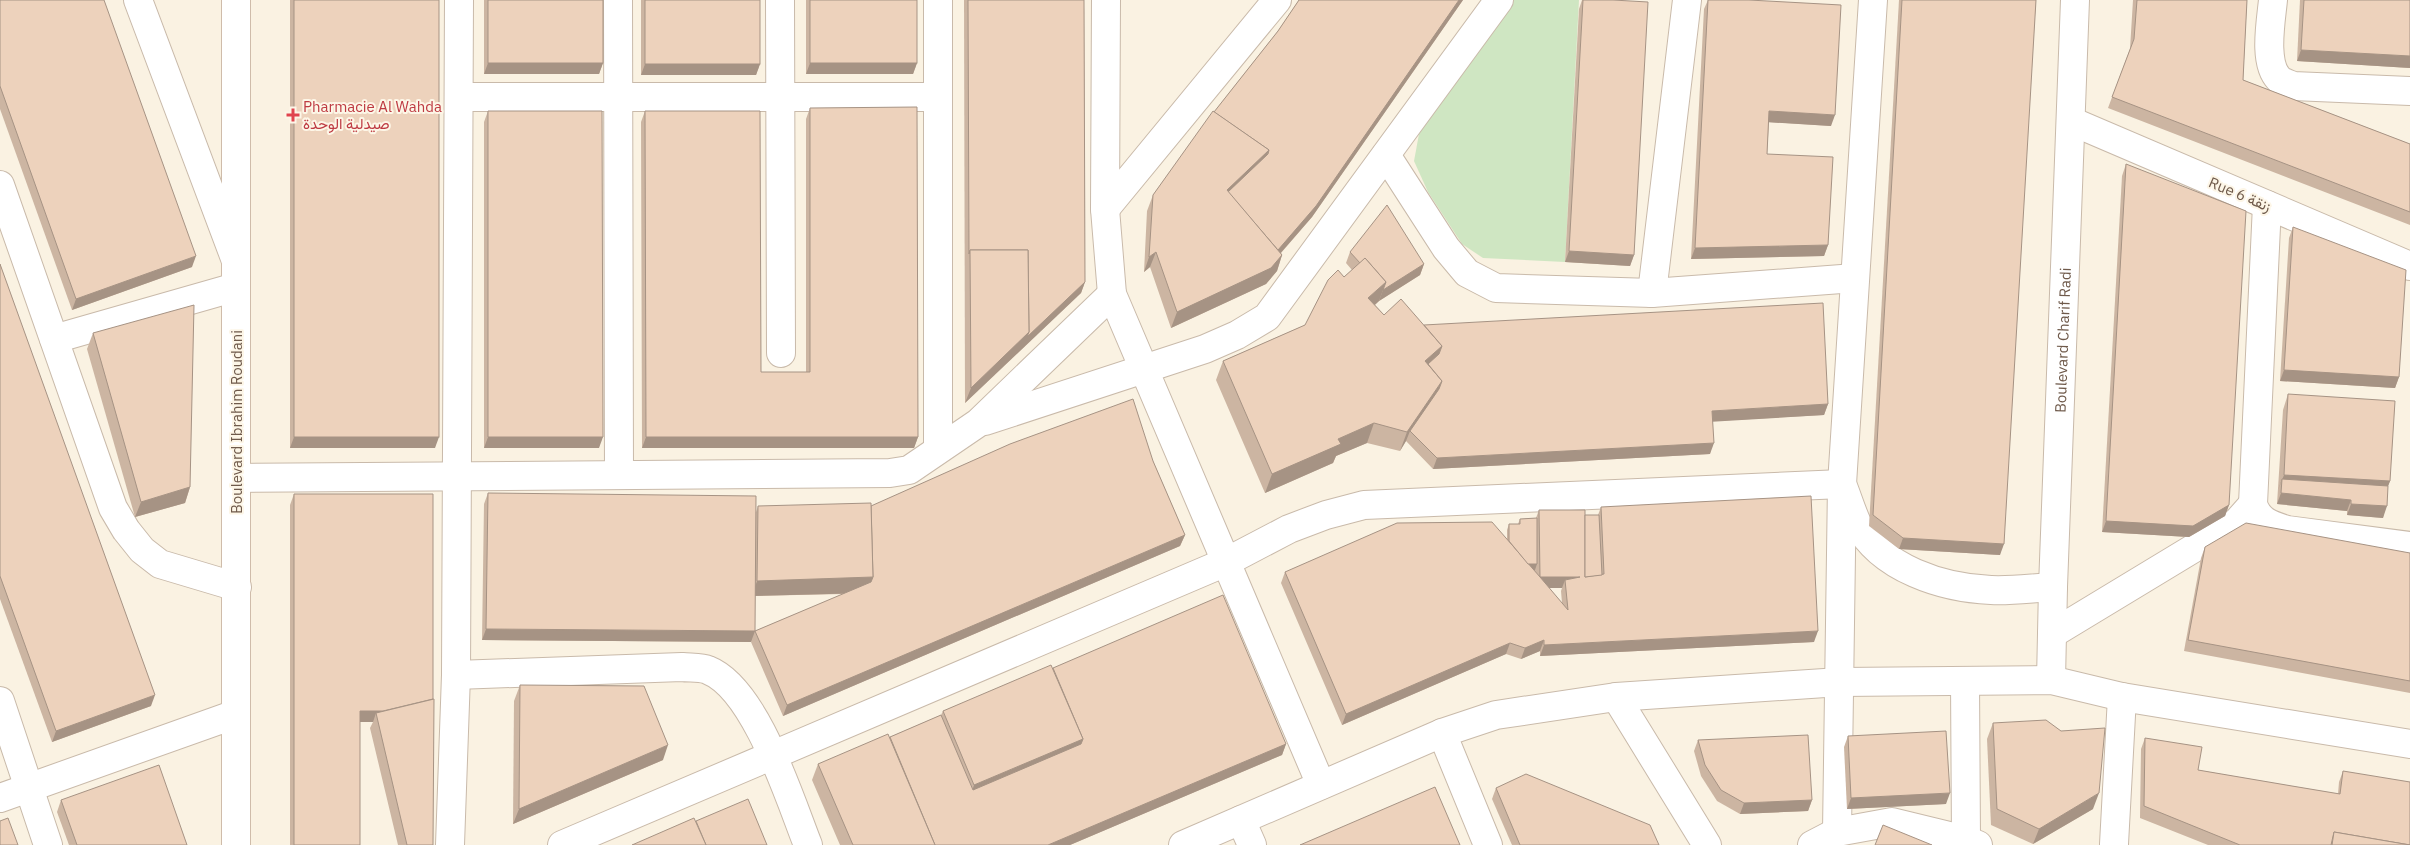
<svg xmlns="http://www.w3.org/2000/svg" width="2410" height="845" font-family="'IBM Plex Sans',Vazirmatn,sans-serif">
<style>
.green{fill:#cfe6c2}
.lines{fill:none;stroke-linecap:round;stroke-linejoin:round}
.street-casing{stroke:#c9baaa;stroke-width:30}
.secondary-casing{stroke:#cfbcaa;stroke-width:30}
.street{stroke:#fff;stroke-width:28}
.secondary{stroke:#fff;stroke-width:28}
.wall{fill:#ccb5a2;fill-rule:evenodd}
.shaded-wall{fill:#a69384}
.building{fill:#edd2bc;stroke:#a69384;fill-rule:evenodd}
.health-dot{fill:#e0444e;stroke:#fdf6e7;stroke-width:2}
.labels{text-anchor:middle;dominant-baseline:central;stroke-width:4;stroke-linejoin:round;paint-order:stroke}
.health-label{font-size:15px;fill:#be3a42;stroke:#fdf6e7;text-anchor:start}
.street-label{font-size:15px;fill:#6f5a4b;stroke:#fdf6e7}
</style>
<rect width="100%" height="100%" fill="#faf2e2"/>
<!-- green -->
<polygon class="green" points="1512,0 1579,0 1565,262 1483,258 1462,244 1428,192 1414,161 1419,134"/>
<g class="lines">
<defs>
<g id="street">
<polyline points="138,0 236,261"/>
<polyline points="618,0 619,474"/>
<polyline points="780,0 781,353"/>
<polyline points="938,0 938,448"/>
<polyline points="1106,0 1105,209 1112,294 1321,785"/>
<path d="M2273,0C2271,21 2263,63 2279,79C2282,82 2289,84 2293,86L2410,91"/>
<polyline points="459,97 937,97"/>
<polyline points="2071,121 2410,266"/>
<polyline points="1386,155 1446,248 1467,273 1496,288 1652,293 1855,278"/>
<polyline points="0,185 113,508 126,530 142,550 160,564 237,587"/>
<path d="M2267,205L2253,504C2258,521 2271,525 2287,530L2410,546"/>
<polyline points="1105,209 1277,0"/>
<polyline points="1652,293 1687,0"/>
<polyline points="54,339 236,287"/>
<polyline points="985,421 1205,349 1237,335 1267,317 1499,0"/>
<polyline points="236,478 890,473 909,470 978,423 1112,294"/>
<polyline points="2052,634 2237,522 2253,504"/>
<path d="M456,675L682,667C690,668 701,667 708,670C756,689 790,800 808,845"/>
<path id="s1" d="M2051,680L2053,587L2075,0"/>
<polyline points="1965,681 1966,840"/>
<polyline points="1616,697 1707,845"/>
<polyline points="0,701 48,845"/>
<polyline points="1442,733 1488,845"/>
<polyline points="0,798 236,714"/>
<polyline points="1241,820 1252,845"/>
<polyline points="1837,832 1842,484 1873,0"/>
<polyline points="2114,844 2122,697"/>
<polyline points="450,845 456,675 459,0"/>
<path d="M562,845L1226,562L1289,529L1326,515L1364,505L1842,484C1847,496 1851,510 1857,523C1881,569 1943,588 1991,590C2012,591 2032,588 2053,587"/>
<polyline points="1183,845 1442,733 1496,715 1616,697 1840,682 2051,680 2122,697 2410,744"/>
<polyline points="1812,845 1837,832 1892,822 1966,840 1978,845"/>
</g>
<polyline id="secondary" points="236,0 236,845"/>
</defs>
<!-- street casing -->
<use href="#street" class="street-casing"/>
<!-- secondary casing -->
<use href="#secondary" class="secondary-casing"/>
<!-- street -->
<use href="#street" class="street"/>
<!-- secondary -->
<use href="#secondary" class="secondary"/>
</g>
<!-- wall -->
<g class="wall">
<polygon points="0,0 192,267 72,310 0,109"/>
<polygon points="290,0 439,0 435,448 290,448"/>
<polygon points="484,0 603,0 603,63 599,74 484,74"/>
<polygon points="641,0 760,0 760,64 756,75 641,75"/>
<polygon points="806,0 917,0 917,63 913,74 806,74"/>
<polygon points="964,0 1084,0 1085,282 1081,293 965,403"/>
<polygon points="1299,0 1463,0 1312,217 1281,253 1282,255 1277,271 1266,284 1171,328 1150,267 1144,272 1147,211 1153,195 1214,112 1278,31"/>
<polygon points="1582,0 1613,0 1634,255 1630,266 1565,262 1579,9"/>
<polygon points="1708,0 1749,0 1831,126 1769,122 1767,154 1828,245 1824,256 1691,259 1704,9"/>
<polygon points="1899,0 2036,0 2000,555 1899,549 1869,526"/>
<polygon points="2133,0 2247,0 2243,80 2410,144 2410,225 2108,108 2130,49"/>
<polygon points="2300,0 2410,0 2410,68 2297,61"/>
<polygon points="810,108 918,437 914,448 642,448 641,122 645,111 761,372 806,372 806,119"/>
<polygon points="488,111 599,448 484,448 484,122"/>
<polygon points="2126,164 2229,505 2225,516 2189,537 2102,532 2122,176"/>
<polygon points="2293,227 2399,377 2395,388 2280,381 2289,238"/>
<polygon points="1350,252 1424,264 1420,275 1379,301 1375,305 1384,315 1424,325 1828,404 1824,415 1713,421 1710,454 1433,469 1406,441 1400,451 1367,443 1336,456 1333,463 1265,493 1216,380 1223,361 1305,325 1344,277 1352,270 1346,263"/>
<polygon points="0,264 151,706 52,742 0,599"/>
<polygon points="93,333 190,487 185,503 135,517 87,349"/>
<polygon points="2288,394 2390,481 2388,486 2383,518 2347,515 2347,511 2277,504 2283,410"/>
<polygon points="1153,461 1185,535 1180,546 783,716 751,642 755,631 844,594 755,596 755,631 751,642 482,640 484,504 488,493 756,512 758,506 871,506"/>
<polygon points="294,494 433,845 398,845 370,728 373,722 360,722 360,845 290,845 290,505"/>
<path d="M1601,507L1814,642L1540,656V651L1521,659L1506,654L1342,725L1281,583L1285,572L1507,539V530L1509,524H1518L1520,519L1536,518L1539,510L1585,515H1598ZM1549,588H1562L1561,591L1562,603Z"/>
<polygon points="2205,547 2410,553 2410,693 2184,651 2201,558"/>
<polygon points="1053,668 1286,744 1282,755 1070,845 840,845 812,780 818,764 890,737 941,715 943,711"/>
<polygon points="520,685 663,760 513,824 514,701"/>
<polygon points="1993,723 2093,809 2033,844 1991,825 1987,739"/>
<polygon points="1848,736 1946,804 1847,809 1844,747"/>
<polygon points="2145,738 2198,770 2338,794 2339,782 2343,771 2410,845 2208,845 2140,818 2141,749"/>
<polygon points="1698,740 1812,800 1808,811 1740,814 1717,801 1701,776 1694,751"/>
<polygon points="1496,788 1659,845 1512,845 1492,799"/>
<polygon points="61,800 187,845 69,845 57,812"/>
</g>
<!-- shaded-wall -->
<g class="shaded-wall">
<polygon points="1459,0 1463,0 1312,217 1271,264 1275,253"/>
<polygon points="2301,50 2410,56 2410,68 2297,61"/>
<polygon points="488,63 603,63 599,74 484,74"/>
<polygon points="810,63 917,63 913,74 806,74"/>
<polygon points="645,64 760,64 756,75 641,75"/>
<polygon points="1769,111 1835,115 1831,126 1765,122"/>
<polygon points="1269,150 1263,165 1229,199 1227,190"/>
<polygon points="1828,245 1824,256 1691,259 1695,248"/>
<polygon points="1569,251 1634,255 1630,266 1565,262"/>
<polygon points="1156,252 1150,267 1144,272 1149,257"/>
<polygon points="1282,255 1277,271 1266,284 1171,328 1177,312"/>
<polygon points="196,256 192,267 72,310 76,299"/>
<polygon points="1424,264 1420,275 1379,301 1383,290"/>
<polygon points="1085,282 1081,293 965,403 971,388 1029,332"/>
<polygon points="1386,282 1379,301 1361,317 1368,298"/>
<polygon points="1442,346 1435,365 1426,373 1425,361"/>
<polygon points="2284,370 2399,377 2395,388 2280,381"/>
<polygon points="1442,381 1435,400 1410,431 1406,441 1400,451 1407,432"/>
<polygon points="1828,404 1824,415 1708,422 1712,411"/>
<polygon points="1374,423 1367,443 1336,456 1333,463 1265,493 1272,474 1338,439"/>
<polygon points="294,437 439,437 435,448 290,448"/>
<polygon points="488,437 603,437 599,448 484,448"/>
<polygon points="646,437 918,437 914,448 642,448"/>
<polygon points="1714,443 1710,454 1433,469 1437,458"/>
<polygon points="2284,475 2390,481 2384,497 2282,479 2278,490"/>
<polygon points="190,487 185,503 135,517 141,502"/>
<polygon points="2281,493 2351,500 2347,511 2277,504"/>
<polygon points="2351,504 2387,506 2383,518 2347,515"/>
<polygon points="2229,505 2225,516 2189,537 2102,532 2106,521"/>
<polygon points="1185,535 1180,546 783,716 787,705"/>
<polygon points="1903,538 2004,544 2000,555 1899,549"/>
<polygon points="1522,564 1537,564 1535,570 1520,570"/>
<polygon points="873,577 867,593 752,596 757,581"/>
<polygon points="1540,577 1580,577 1565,580 1562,588 1535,588"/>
<polygon points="486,629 755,631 751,642 482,640"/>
<polygon points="1818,631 1814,642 1540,656 1544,645"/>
<polygon points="1544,640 1540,651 1521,659 1525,648"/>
<polygon points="1510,643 1506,654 1342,725 1346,714"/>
<polygon points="155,695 151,706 52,742 56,731"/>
<polygon points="360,711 402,711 376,713 373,722 356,722"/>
<polygon points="1083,739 1077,755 969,801 974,785"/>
<polygon points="1286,744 1282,755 1070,845 1048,845"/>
<polygon points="668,745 663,760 513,824 519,809"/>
<polygon points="1950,793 1946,804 1847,809 1851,798"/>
<polygon points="2099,793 2093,809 2033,844 2039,829"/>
<polygon points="1812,800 1808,811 1740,814 1744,803"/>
</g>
<!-- building -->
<g class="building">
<polygon points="0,0 104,0 196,256 76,299 0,86"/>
<rect x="294" y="0" width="145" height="437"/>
<rect x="488" y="0" width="115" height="63"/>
<rect x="645" y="0" width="115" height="64"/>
<rect x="810" y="0" width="107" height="63"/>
<polygon points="968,0 1084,0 1085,282 1027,337 1029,332 1028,250 970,250 969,254"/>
<polygon points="1299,0 1459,0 1316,206 1278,250 1228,192 1268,154 1269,150 1214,112 1278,31"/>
<polygon points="1583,0 1613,0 1648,2 1634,255 1569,251"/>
<polygon points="1708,0 1749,0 1841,5 1835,115 1769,111 1767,154 1833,157 1828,245 1695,248"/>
<polygon points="1902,0 2036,0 2004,544 1903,538 1873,515"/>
<polygon points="2137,0 2247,0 2243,80 2410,144 2410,212 2112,97 2134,39"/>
<polygon points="2304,0 2410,0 2410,56 2301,50"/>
<polygon points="917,107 918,437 646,437 645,111 760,111 761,372 810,372 810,108"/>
<polygon points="488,111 602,111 603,437 488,437"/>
<polygon points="1213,111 1269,150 1227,190 1282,255 1271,268 1177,312 1156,252 1149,257 1153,195"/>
<polygon points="2126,164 2246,211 2229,505 2193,526 2106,521"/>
<polygon points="1387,205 1424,264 1383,290 1386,282 1365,258 1360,263 1350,252"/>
<polygon points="2293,227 2406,270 2399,377 2284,370"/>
<polygon points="970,250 1028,250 1029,332 971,388"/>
<polygon points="1365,258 1386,282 1368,298 1384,315 1401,299 1442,346 1425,361 1442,381 1407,432 1374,423 1338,439 1341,444 1272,474 1223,361 1305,325 1328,280 1338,270 1344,277"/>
<polygon points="0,264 155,695 56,731 0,576"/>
<polygon points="1823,303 1828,404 1712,411 1714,443 1437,458 1410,431 1439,389 1442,381 1428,364 1439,354 1442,346 1424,325"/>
<polygon points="194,305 190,487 141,502 93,333"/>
<polygon points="2288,394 2395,401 2390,481 2284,475"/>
<polygon points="1133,399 1153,461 1185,535 787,705 755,631 871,582 873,577 871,506 1010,444"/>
<polygon points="2282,479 2388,486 2387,506 2351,504 2351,500 2281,493"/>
<polygon points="488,493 756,496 755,631 486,629"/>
<polygon points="294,494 433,494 433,699 383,711 360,711 360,845 294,845"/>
<path d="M1811,496L1818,631L1544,645V640L1525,648L1510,643L1346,714L1285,572L1397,523L1492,522L1540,577L1539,510H1585V577L1604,574L1601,507ZM1540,577H1580L1565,580L1568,610Z"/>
<polygon points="871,503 873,577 757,581 758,506"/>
<polygon points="1585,515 1599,515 1602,575 1585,577"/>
<polygon points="1537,518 1537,564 1528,564 1509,541 1509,524 1520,524 1520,519"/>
<polygon points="2246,523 2410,553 2410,681 2188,640 2205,547"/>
<polygon points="1223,595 1286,744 1048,845 935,845 890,737 941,715 973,790 1081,744 1083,739 1053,668"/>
<polygon points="1051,665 1083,739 974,785 943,711"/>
<polygon points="520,685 644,686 668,745 519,809"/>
<polygon points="434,699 433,845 407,845 376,713"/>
<polygon points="2046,720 2061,731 2105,728 2099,793 2039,829 1997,809 1993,723"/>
<polygon points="1946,731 1950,793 1851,798 1848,736"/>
<polygon points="888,734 935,845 853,845 818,764"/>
<polygon points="1808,735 1812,800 1744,803 1721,790 1705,765 1698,740"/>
<polygon points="2145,738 2202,747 2198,770 2292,786 2340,794 2343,771 2410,782 2410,845 2334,832 2331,845 2240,845 2144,806"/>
<polygon points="159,765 187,845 77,845 61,800"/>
<polygon points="1526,774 1650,825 1659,845 1520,845 1496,788"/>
<polygon points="1435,787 1460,845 1300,845"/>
<polygon points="748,799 767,845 706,845 696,821"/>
<polygon points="8,818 18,845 0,845 0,821"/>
<polygon points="694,818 706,845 632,845"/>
<polygon points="1883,825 1932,845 1875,845"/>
<polygon points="2334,832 2410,845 2332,845"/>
</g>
<!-- markers -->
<path class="health-dot" d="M290.5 107.5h5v5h5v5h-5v5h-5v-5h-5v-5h5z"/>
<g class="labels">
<!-- health labels -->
<g class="health-label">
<text x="303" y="106">Pharmacie Al Wahda<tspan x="303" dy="17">صيدلية الوحدة</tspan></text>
</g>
<!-- street labels -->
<g class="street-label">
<text transform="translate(2240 194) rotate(23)">Rue 6 زنقة</text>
<text stroke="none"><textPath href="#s1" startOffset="340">Boulevard Charif Radi</textPath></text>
<text transform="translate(236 422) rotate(-90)">Boulevard Ibrahim Roudani</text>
</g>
</g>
</svg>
